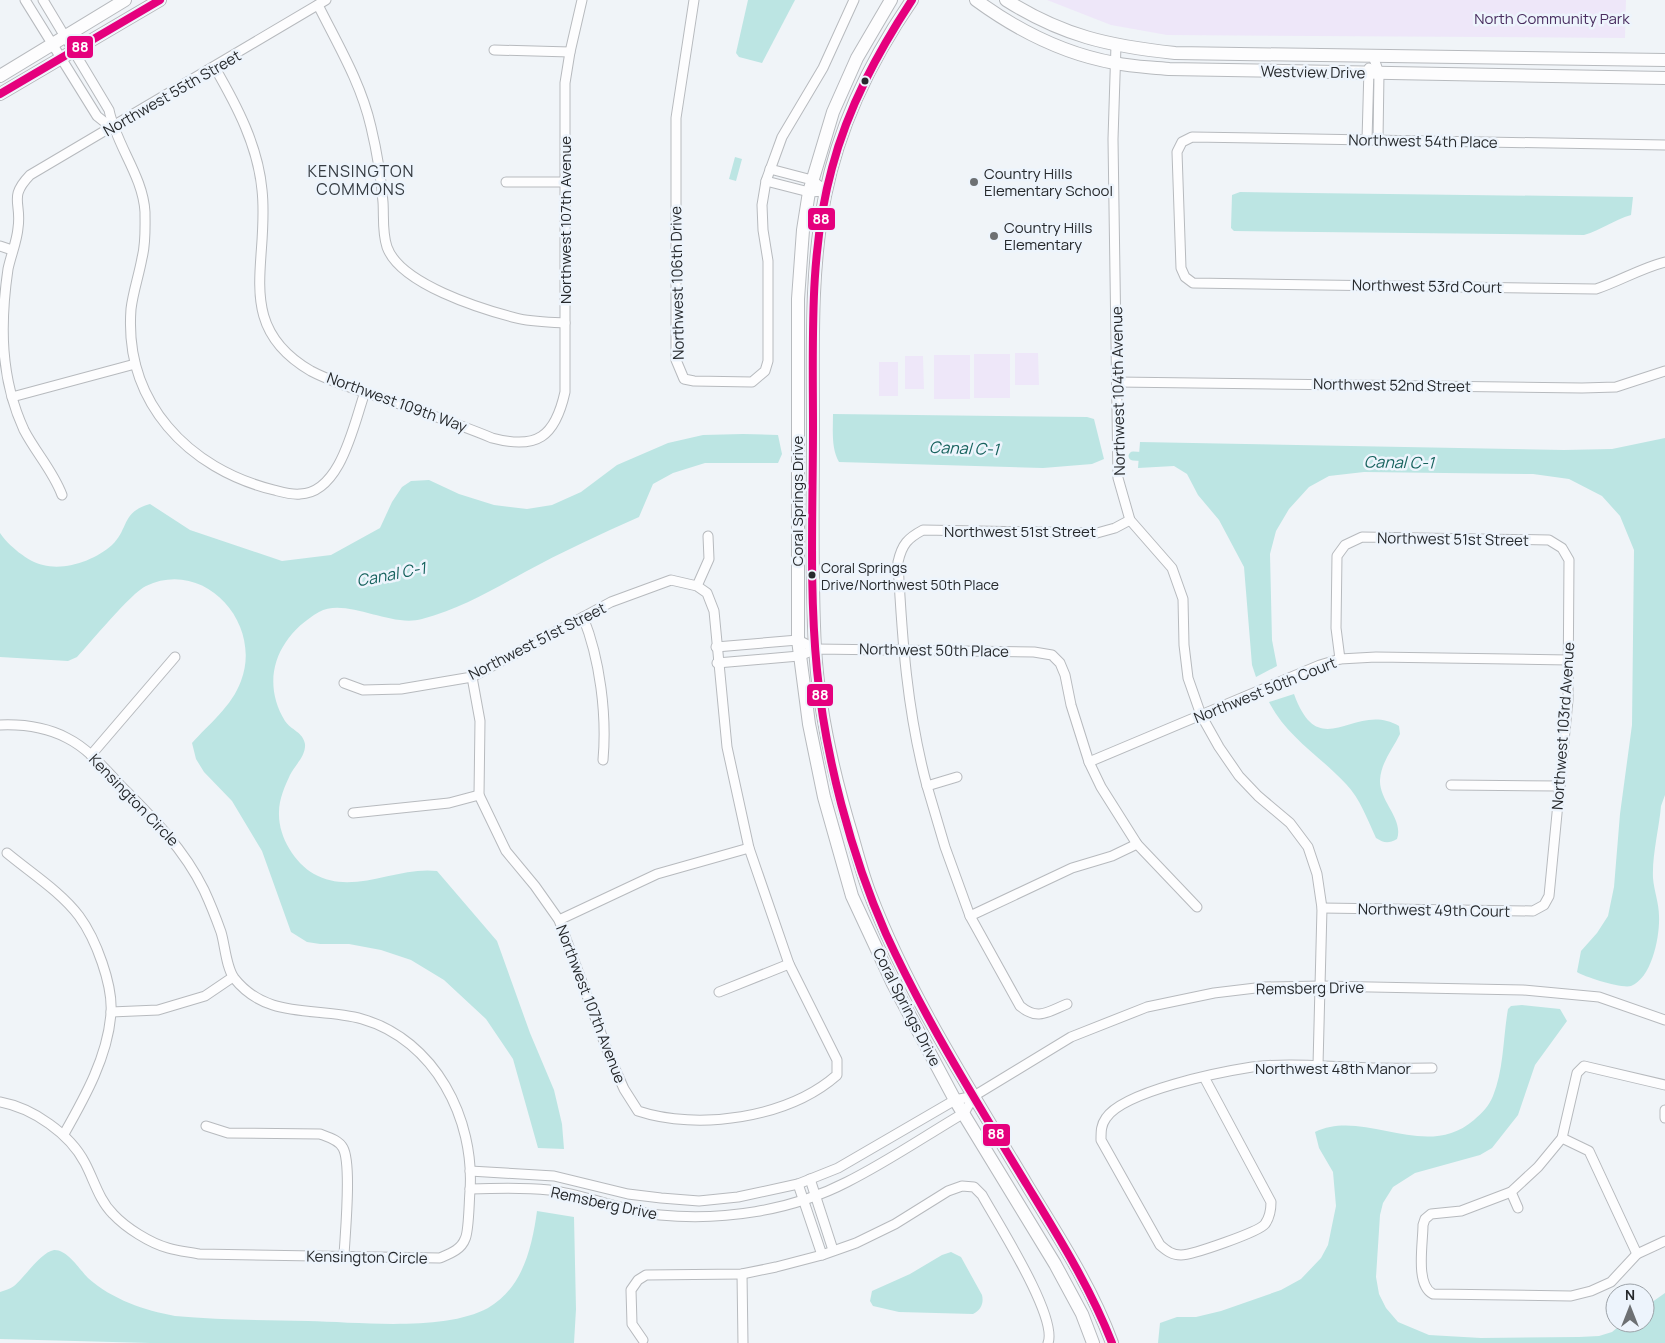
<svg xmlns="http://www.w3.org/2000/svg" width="1665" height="1343" font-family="Manrope,sans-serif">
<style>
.green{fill:#eee7f9}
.water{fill:#bce5e3}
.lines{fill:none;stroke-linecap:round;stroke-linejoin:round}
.canal{stroke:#bce5e3;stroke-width:9}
.street-casing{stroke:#b7babe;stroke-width:11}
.secondary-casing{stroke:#b7babe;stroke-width:14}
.street{stroke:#fdfdfe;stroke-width:9}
.secondary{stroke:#fdfdfe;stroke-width:12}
.bus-1-casing{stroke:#edf4fc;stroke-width:11}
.bus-1{stroke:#e5007d;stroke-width:8}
.bus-dot{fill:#26292c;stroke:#edf4fc;stroke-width:2}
.poi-dot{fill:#6d7073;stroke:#edf4fc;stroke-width:2}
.labels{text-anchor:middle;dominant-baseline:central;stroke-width:5;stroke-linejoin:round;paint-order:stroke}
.bus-label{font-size:14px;fill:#26292c;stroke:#edf4fc;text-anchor:start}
.park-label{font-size:15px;fill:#492d5f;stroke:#edf4fc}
.street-label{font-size:15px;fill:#26292c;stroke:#edf4fc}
.poi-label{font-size:15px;fill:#26292c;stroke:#edf4fc;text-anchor:start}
.neighbourhood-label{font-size:16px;letter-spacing:1px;fill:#353b41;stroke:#edf4fc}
.water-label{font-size:16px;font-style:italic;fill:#16625d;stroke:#edf4fc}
.line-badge{stroke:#edf4fc;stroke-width:2}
.badge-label{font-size:14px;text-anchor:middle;font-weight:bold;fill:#fff}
</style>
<rect width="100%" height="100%" fill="#f0f4f8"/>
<!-- green -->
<g class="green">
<polygon points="1047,0 1626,0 1625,38 1167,35 1111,25"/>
<polygon points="1015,353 1038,353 1039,385 1015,385"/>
<rect x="974" y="354" width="36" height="44"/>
<rect x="934" y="355" width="36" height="44"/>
<polygon points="905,356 923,356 924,389 905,389"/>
<rect x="879" y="362" width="19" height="34"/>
</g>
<!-- water -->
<g class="water">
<polygon points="748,0 795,0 762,63 739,57 736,53"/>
<polygon points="735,157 742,159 736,181 729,179"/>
<path d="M1240,192L1633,197L1631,215C1614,220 1601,230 1584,235L1234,231L1231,228L1232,195Z"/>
<path d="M833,414L1087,417L1094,419L1104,459L1092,464L1043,468L839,462C831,448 833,430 833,414Z"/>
<path d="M743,434L778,435L782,454L778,463H705L673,473L653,484L639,517C600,534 562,552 525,572C492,590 460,609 422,619C390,628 346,597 319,612C279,635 259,678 285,721C291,730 303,732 305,744C306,756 295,765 290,775C285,786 279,799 279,812C278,836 294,862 314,874C353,896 397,866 437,871L497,941L530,1033L554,1090L562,1124L564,1149L538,1148L513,1059L486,1019L444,980L411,960L381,950L349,944H320L307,942L291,932L262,851L232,801L204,772L196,759L192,743C209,724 232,706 241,681C263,624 205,558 146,586C131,593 91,642 77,657L68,661L0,657V533C8,545 28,562 43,565C66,571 95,560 112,545C129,529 121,512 150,504L190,530L282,561L331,555L380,528L392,502L402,487L411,481L429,480L459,494L494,505L527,509L552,505L581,492L617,465L668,443L703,435Z"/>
<path d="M1665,438V795L1661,806C1659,829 1652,855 1653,878C1654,891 1659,903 1659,916C1660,936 1652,978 1631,986C1622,989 1585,977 1577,972L1581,951L1597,933L1608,916L1614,887L1620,814L1632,725L1634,550L1620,516L1602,496L1569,479L1533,474L1364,472L1329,476L1309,487L1289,509L1276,531L1270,554L1272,640L1277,666L1256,677L1252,665L1244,567L1219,520L1198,495L1187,474L1174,466L1138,468L1140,442L1564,450L1612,449Z"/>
<path d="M1294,694C1320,766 1354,700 1399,726L1400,734C1393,749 1381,762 1380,780C1379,801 1404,819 1397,839C1388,844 1384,843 1376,838C1368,821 1360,798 1346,784C1320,756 1287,737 1269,702Z"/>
<path d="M1522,1005L1560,1009L1567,1021L1535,1065L1518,1115L1492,1148L1480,1155L1415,1173L1393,1187L1383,1203L1380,1215L1376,1277L1379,1294L1386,1308L1398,1322L1429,1335L1481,1338L1579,1337L1599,1336L1612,1332L1623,1323H1645V1307L1665,1293V1343H1158L1160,1323L1177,1317H1196L1221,1311L1281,1290L1301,1279L1321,1258L1328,1245L1336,1206L1333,1172L1319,1148L1315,1132C1365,1108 1425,1162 1474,1120C1482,1113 1489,1106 1493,1096C1504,1069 1503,1037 1508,1009L1511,1006Z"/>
<path d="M537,1211L574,1217L576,1309L574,1343H150L0,1339V1292C5,1290 10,1289 14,1286C24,1278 41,1252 54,1250C67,1249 80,1270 88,1278C113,1300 144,1310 175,1316C219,1320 264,1320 308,1321C357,1322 444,1332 488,1308C523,1288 532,1247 537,1211Z"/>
<path d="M951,1252L961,1257L982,1295C984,1303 981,1310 973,1314L899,1312L873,1306L870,1301L872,1291L910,1274L942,1255Z"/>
</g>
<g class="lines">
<!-- canal -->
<polyline class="canal" points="1133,456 1150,457"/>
<defs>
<g id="street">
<polyline points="25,0 97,116 112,128"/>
<path d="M43,0L109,110C116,145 143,176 145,212C145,227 146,243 142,258C139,275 133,292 131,309C124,402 188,469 274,490C282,492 292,495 300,494C341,493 354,423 365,392"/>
<polyline points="694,0 676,118 676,360 684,379 694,381 752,382 765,371 768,361 768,261 763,230 762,205 766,181 782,137 823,68 854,0"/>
<path d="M318,5C338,45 361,83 371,127C377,152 381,176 383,202C384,217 382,232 387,247C400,284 481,309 516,318C531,322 549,322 565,323"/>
<polyline points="1116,45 1113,139 1118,478 1130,520 1172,568 1183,599 1184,645 1188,678 1201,715 1219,747 1239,776 1258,796 1290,823 1308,847 1317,874 1322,908 1318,1065"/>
<polyline points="494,50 570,52"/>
<polyline points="1373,56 1379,73 1378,140"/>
<path d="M215,68C237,106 258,146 262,190C270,262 232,325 311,371C334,383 358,390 382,398C419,411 456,423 492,438C537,450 555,437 565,392V83L570,52L582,0"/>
<polyline points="1367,140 1369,68"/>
<path d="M1665,145L1192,137L1182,142L1177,152L1181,268L1185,277L1193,283L1596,289C1620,281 1641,268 1665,262"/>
<polyline points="770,169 812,180 826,191"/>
<polyline points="766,181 809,192 826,191"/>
<polyline points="506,182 564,182"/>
<polyline points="0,246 12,250"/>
<polyline points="1117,382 1582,388 1616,387 1665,371"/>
<polyline points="12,397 135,364"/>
<path d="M62,495C53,471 36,453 24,430C0,378 0,324 8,269C11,255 17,241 18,228C22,202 8,198 30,175L326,0"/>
<polyline points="697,586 709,559 708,536"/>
<path d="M583,617C600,659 607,715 603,760"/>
<polyline points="716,647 798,640 816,649"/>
<polyline points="717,663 799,656 816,649 1034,652 1052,655 1060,663 1065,675 1071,705 1089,762 1101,787 1137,844 1197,907"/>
<path d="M344,683L363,690L401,689L472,677L611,602L671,580L697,586L707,593L714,611L727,747L749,848L789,964L837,1060V1075C788,1118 698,1131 638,1111L624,1089L609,1055L559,920L535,886L506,851L479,795L480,721L472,677"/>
<path d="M0,725C24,724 46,727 67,738C89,749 105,769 121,786C153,818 184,849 204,890C210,903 216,918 221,932C225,945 226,967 234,978C268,1021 317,1006 362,1019C435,1040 475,1119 470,1191C469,1201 469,1232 465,1239C461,1250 449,1254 440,1258L199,1254C189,1252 178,1251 168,1248C150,1243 126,1228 113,1214C99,1200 94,1180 85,1163C70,1134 33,1108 0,1102"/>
<polyline points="91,755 175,657"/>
<polyline points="1089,762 1320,665 1340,659 1376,657 1569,660"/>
<path d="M957,777L927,786L945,847L970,916L1020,1006C1038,1021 1047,1012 1067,1004"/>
<polyline points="1451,785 1560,786"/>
<path d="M927,786C907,712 902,638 898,562C902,544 908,538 923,530L1097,533L1115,528L1130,520"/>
<polyline points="353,813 449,803 479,795"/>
<path d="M7,853C31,873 61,892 79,916C96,939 113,985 111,1013C108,1056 85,1097 64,1134"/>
<polyline points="1322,908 1533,911 1544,905 1549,896 1568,700 1569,560 1562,548 1549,540 1362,537 1345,545 1337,556 1336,628 1340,659"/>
<polyline points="970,916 1072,868 1112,856 1137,844"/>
<polyline points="559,920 657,874 749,848"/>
<polyline points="719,992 789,964"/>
<polyline points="111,1012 158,1010 205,996 233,977"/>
<path d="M1204,1077L1271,1202C1271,1210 1270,1217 1265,1224C1259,1232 1192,1255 1181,1255C1172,1255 1167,1251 1160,1245L1101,1140C1101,1131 1101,1125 1106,1118C1124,1091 1220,1072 1252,1067C1285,1063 1319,1066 1352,1067C1378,1069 1405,1068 1432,1068"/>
<path d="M1665,1085L1584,1066L1577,1073L1562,1138L1538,1167L1511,1192L1461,1211L1431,1214L1425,1219L1423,1225C1423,1244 1415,1285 1433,1294L1571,1296L1591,1291L1611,1282L1637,1254L1665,1241"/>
<polyline points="1665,1110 1665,1118"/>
<path d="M206,1126L228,1133L320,1134C328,1137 339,1140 343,1148C352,1164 345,1234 344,1256"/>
<polyline points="1562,1138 1589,1151 1637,1254"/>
<polyline points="470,1171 554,1176 628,1194 661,1198 699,1201 738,1197 798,1184 838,1168 955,1100 974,1096 1071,1037 1147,1007 1214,993 1264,987 1321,986 1523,990 1599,997 1665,1020"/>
<polyline points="810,1179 833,1250"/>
<polyline points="798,1184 822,1255"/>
<path d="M470,1189C496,1188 523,1187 549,1190C587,1195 622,1211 660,1215C722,1221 791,1211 847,1182C887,1162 925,1136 964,1113L974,1096"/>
<polyline points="1511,1192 1518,1208"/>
<polyline points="742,1274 743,1343"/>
<path d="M643,1340L632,1324L631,1290L638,1280L646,1275L742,1274L776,1267L822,1255L856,1243L895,1224L948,1191L962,1186L974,1187L982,1195C997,1222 1058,1317 1048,1343"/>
</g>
<g id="secondary">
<polyline points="891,0 857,58 833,112 809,192 803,230 798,299 798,640 809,724 824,797 852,896 893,984 955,1100 1055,1264 1082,1314 1093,1343"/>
<path d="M912,0C872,58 839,126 825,196C810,271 813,349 813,425C813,499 811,575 815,649C819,713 834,777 853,839C858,857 863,876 870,894C909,996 971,1091 1027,1185C1058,1236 1091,1286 1112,1343"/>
<path d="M976,0C1017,30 1064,54 1115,63C1133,67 1151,67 1169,69L1665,78"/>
<path d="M1006,0C1063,36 1109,46 1175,53L1665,60"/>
<polyline points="0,76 125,0"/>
<polyline points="0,94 160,0"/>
</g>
</defs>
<!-- street casing -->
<use href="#street" class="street-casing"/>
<!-- secondary casing -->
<use href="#secondary" class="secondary-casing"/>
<!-- street -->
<use href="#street" class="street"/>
<!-- secondary -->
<use href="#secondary" class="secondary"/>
<defs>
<g id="bus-1">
<path d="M912,0C878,52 848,107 832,168C809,252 813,340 813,426C813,507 809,589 817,670C825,756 851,855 886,934C926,1021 977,1103 1027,1185C1058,1236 1090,1287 1112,1343"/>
<polyline points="0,94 160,0"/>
</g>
</defs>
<!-- bus-1 casing -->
<use href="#bus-1" class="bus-1-casing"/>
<!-- bus-1 -->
<use href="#bus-1" class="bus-1"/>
</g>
<!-- markers -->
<g class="bus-dot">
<circle cx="865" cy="81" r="4.5"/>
<circle cx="812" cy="575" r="4.5"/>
</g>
<g class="poi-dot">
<circle cx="974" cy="182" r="5"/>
<circle cx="994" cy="236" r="5"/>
</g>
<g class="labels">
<!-- bus labels -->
<g class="bus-label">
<text x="821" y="567">Coral Springs<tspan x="821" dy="17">Drive/Northwest 50th Place</tspan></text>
</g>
<!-- park labels -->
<g class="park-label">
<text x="1552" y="18">North Community Park</text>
</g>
<!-- street labels -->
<g class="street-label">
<text transform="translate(1313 72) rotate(1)">Westview Drive</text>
<text transform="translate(172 93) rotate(-30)">Northwest 55th Street</text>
<text transform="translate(1423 141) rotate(1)">Northwest 54th Place</text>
<text transform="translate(565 220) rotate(-90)">Northwest 107th Avenue</text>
<text transform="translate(677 283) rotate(-91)">Northwest 106th Drive</text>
<text transform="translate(1427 286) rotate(1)">Northwest 53rd Court</text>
<text transform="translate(1392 385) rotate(1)">Northwest 52nd Street</text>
<text transform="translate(1118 391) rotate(-91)">Northwest 104th Avenue</text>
<text transform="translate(397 402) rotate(20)">Northwest 109th Way</text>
<text transform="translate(797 501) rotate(-90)">Coral Springs Drive</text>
<text x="1020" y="531">Northwest 51st Street</text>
<text transform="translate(1453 539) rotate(1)">Northwest 51st Street</text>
<text transform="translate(537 641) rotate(-27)">Northwest 51st Street</text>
<text transform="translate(934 650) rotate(1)">Northwest 50th Place</text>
<text transform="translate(1265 690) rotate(-22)">Northwest 50th Court</text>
<text transform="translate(1563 726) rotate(-86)">Northwest 103rd Avenue</text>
<text transform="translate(134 800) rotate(46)">Kensington Circle</text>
<text transform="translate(1434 910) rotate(1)">Northwest 49th Court</text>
<text transform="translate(1310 988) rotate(-1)">Remsberg Drive</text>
<text transform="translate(591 1004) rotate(69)">Northwest 107th Avenue</text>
<text transform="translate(907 1007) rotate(63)">Coral Springs Drive</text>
<text x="1333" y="1068">Northwest 48th Manor</text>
<text transform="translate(604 1203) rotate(12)">Remsberg Drive</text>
<text transform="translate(367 1257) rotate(1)">Kensington Circle</text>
</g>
<!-- poi labels -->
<g class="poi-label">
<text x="984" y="173">Country Hills<tspan x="984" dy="17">Elementary School</tspan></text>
<text x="1004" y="227">Country Hills<tspan x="1004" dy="17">Elementary</tspan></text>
</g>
<!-- neighbourhood labels -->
<g class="neighbourhood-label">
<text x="361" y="171">KENSINGTON<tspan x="361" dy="18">COMMONS</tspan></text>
</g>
<!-- water labels -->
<g class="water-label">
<text transform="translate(964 448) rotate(2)">Canal C-1</text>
<text transform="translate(1399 462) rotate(1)">Canal C-1</text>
<text transform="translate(391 574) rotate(-11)">Canal C-1</text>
</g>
</g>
<g class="line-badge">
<rect x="66" y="35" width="28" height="24" rx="5" fill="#e5007d"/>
<rect x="807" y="207" width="29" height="24" rx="5" fill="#e5007d"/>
<rect x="806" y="683" width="28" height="24" rx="5" fill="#e5007d"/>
<rect x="982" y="1123" width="29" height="24" rx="5" fill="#e5007d"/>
</g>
<g class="badge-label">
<text x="80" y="52">88</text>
<text x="821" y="224">88</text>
<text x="820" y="700">88</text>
<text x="996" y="1139">88</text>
</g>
<!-- north arrow -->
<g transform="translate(1630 1308)"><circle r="24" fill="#edf4fc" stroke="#9da3a9"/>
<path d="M0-4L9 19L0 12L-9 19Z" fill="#6d7073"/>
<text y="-8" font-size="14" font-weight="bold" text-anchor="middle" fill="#26292c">N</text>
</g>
</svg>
